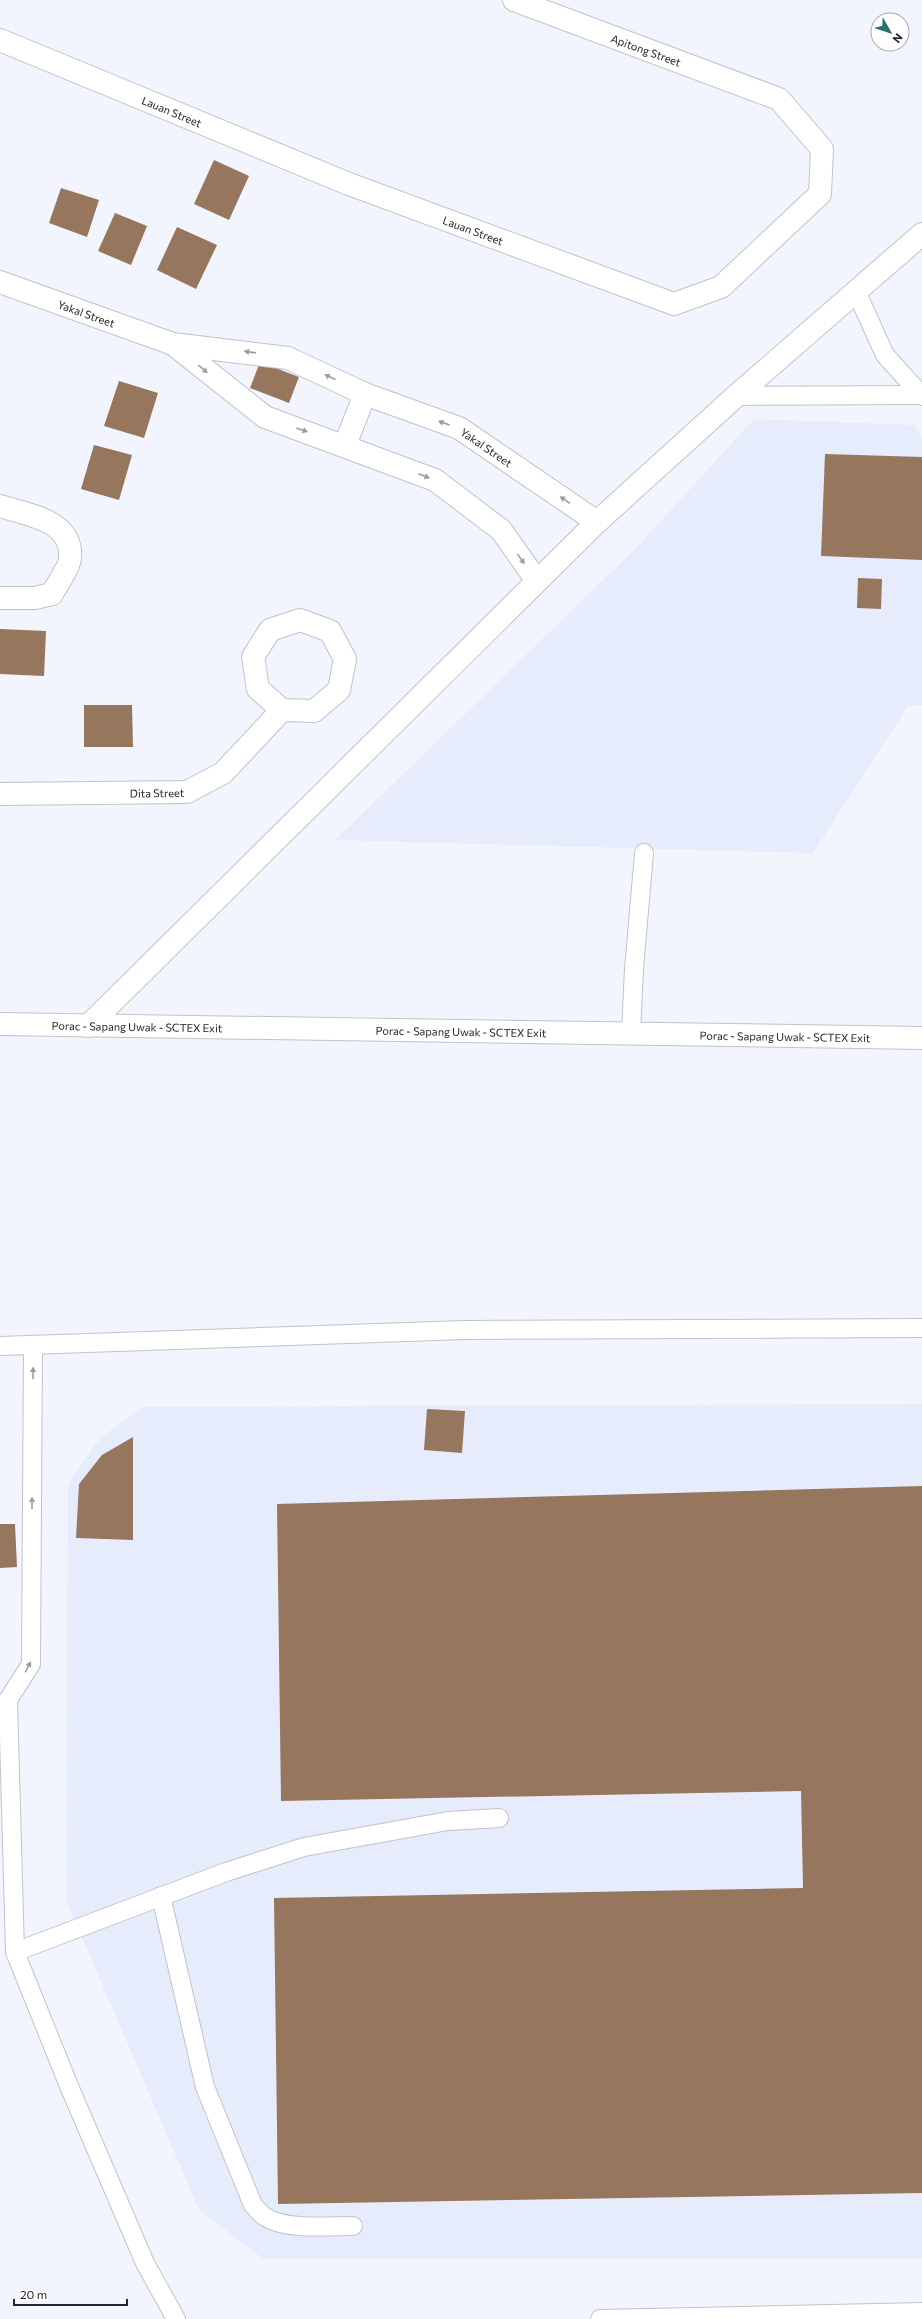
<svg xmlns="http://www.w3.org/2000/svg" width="922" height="2319" font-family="Commissioner,sans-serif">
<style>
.built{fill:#e7ecfc}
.building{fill:#96765d}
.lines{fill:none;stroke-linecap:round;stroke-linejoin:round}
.service-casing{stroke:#c0c3cb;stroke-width:20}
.minor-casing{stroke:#c0c3cb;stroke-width:24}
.tertiary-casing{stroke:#c0c3cb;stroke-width:24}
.secondary-casing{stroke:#c0c3cb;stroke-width:24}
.service{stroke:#fff;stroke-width:18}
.minor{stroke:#fff;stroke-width:22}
.tertiary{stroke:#fff;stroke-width:22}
.secondary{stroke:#fff;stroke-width:22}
.oneway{fill:#9d9d9f}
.labels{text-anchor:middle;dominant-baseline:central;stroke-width:3.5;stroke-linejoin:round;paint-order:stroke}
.street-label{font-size:11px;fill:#252629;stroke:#fff}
</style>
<rect width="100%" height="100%" fill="#f2f5fd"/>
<!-- built -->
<g class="built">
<polygon points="754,419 915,425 922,438 922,705 908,706 813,853 335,840 634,550"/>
<polygon points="922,1404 922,2258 262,2258 199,2210 66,1900 68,1484 100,1438 143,1407"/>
</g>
<!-- building -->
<g class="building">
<polygon points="214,160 249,176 229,220 194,204"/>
<polygon points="61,188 99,200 87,237 49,223"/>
<polygon points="115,213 147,226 131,265 98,251"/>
<polygon points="177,227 217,245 196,289 157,270"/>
<polygon points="260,362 299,377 289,403 250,388"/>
<polygon points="119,381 158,393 144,438 104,426"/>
<polygon points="94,445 132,455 119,500 81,489"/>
<polygon points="825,454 922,457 922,560 821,556"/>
<polygon points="858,578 882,579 881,609 857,608"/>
<polygon points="0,629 46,631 44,676 0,674"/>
<polygon points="84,705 132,705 133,747 84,747"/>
<polygon points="427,1409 465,1411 462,1453 424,1450"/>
<polygon points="133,1437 133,1540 76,1538 79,1484 102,1455"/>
<polygon points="922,1486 922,2193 278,2204 274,1898 803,1888 801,1791 281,1801 277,1504"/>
<polygon points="0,1524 15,1524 17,1567 0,1568"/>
</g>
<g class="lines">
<defs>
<g id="service">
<polyline points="856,291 885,355 922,396"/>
<polyline points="736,396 920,395"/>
<polyline points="631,1032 634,969 644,853"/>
<polyline points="33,1345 31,1664 8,1700 15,1952 69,2086 145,2263 176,2319"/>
<polyline points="0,1346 465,1330 922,1328"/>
<path d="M161,1896L205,2087L253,2205C257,2209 261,2215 267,2218C288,2230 328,2226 353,2226"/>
<polyline points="15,1952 226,1872 304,1847 448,1821 499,1818"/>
<polyline points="600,2319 922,2312"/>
</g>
<g id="minor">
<path id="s1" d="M0,40L349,184L674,304L721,287L820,194L822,149L779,99L514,0"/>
<path id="s2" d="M0,282L173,344L288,358L365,394L459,428L597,522"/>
<polyline points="173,344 265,417 435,480 501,530 537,581"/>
<polyline points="345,445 365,394"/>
<path d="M0,506C28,515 73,520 70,558C70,566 56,586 52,594L35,598H0"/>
<polygon points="300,620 330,631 345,659 339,690 314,711 282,710 258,689 253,657 270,630"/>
<path id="s3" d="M0,794L187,792L223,773L282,710"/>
</g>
<polyline id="tertiary" points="88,1026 597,522 736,396 922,234"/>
<g id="secondary">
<path id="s4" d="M0,1024L922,1038"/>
</g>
</defs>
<!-- service casing -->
<use href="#service" class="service-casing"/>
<!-- minor casing -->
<use href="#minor" class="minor-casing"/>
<!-- tertiary casing -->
<use href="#tertiary" class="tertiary-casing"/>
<!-- secondary casing -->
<use href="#secondary" class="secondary-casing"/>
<!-- service -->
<use href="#service" class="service"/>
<!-- minor -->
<use href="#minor" class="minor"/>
<!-- tertiary -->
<use href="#tertiary" class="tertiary"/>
<!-- secondary -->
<use href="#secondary" class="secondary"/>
</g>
<!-- one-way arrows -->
<defs><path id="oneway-solid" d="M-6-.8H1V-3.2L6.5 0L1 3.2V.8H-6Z"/></defs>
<g class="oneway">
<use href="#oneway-solid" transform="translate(250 352) rotate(-172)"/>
<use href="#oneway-solid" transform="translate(203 369) rotate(40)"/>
<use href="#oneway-solid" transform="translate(330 377) rotate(-155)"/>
<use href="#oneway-solid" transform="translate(444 423) rotate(-160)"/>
<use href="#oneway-solid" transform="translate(302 430) rotate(19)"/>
<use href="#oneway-solid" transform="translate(424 476) rotate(21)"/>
<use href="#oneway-solid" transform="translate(565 500) rotate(-146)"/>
<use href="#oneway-solid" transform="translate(521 559) rotate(55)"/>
<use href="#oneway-solid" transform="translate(33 1373) rotate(-90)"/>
<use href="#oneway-solid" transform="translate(32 1503) rotate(-90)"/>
<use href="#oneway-solid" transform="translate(28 1667) rotate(-63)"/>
</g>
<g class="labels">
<!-- street labels -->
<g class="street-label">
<text transform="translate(646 50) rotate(20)">Apitong Street</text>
<text stroke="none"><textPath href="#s1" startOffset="186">Lauan Street</textPath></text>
<text stroke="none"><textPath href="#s1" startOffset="510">Lauan Street</textPath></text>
<text stroke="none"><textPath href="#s2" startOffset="92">Yakal Street</textPath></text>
<text stroke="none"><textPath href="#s2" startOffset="518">Yakal Street</textPath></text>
<text stroke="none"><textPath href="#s3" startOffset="157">Dita Street</textPath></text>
<text stroke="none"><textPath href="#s4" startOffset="137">Porac - Sapang Uwak - SCTEX Exit</textPath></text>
<text stroke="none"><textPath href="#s4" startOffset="461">Porac - Sapang Uwak - SCTEX Exit</textPath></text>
<text stroke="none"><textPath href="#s4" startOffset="785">Porac - Sapang Uwak - SCTEX Exit</textPath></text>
</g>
</g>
<!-- north arrow -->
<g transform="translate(890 32) rotate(129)"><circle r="19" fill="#ffffff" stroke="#a8a8a9"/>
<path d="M0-3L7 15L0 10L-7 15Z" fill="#287372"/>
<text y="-6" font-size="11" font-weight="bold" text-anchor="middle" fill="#252629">N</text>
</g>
<!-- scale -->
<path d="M14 2299v6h113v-6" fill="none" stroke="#252629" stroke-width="2"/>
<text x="20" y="2299" font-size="12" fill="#252629" stroke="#ffffff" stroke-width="3" paint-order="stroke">20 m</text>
</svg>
